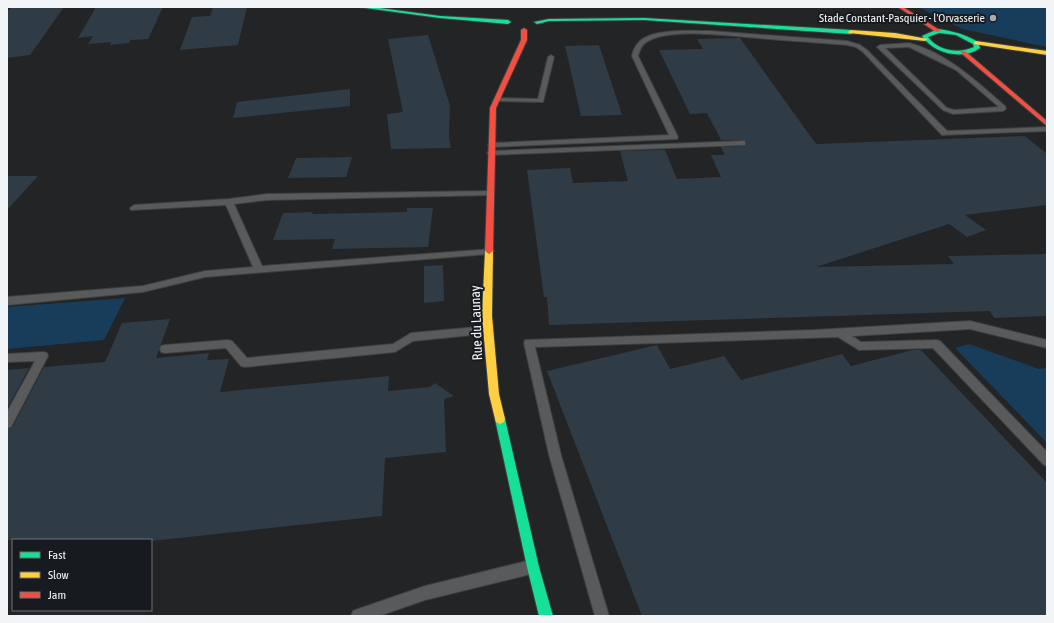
<svg xmlns="http://www.w3.org/2000/svg" width="1054" height="623" font-family="'Asap Condensed',sans-serif">
<style>
.green{fill:#173d5b}
.building{fill:#2f3c46}
.lines{fill:none;stroke-linecap:round;stroke-linejoin:round}
.lane-casing{stroke:#3e4041;stroke-width:2}
.fast-casing{stroke:#3e4041;stroke-width:2}
.slow-casing{stroke:#3e4041;stroke-width:2}
.jam-casing{stroke:#3e4041;stroke-width:2}
.lane{fill:#585a5c;fill-rule:evenodd}
.fast{fill:#16e098;fill-rule:evenodd}
.slow{fill:#ffcf43;fill-rule:evenodd}
.jam{fill:#f24e42;fill-rule:evenodd}
.poi-dot{fill:#a9acae;stroke:#171b1f;stroke-width:1.5}
.labels{text-anchor:middle;dominant-baseline:central;stroke-width:4;stroke-linejoin:round;paint-order:stroke}
.far-poi-label{font-size:12px;fill:#f2f5f7;stroke:#171b1f;text-anchor:end}
.street-label{font-size:14px;fill:#f2f5f7;stroke:#171b1f}
</style>
<rect width="100%" height="100%" fill="#222426"/>
<!-- green -->
<g class="green">
<polygon points="918,7 1047,7 1047,47 962,29"/>
<polygon points="125,298 104,340 7,349 7,307"/>
<polygon points="969,344 1039,369 1047,368 1047,443 955,348"/>
</g>
<!-- building -->
<g class="building">
<polygon points="12,7 64,7 30,55 7,58 7,12"/>
<polygon points="96,7 163,7 148,39 130,40 129,43 110,45 111,42 88,44 93,36 78,38"/>
<polygon points="213,7 247,7 238,45 180,50 192,17 210,16"/>
<polygon points="428,35 450,106 449,138 451,148 391,149 387,114 403,112 388,39"/>
<polygon points="740,38 816,144 1025,136 1047,154 1047,205 965,215 986,230 967,237 949,224 816,267 954,264 948,256 1047,254 1047,316 994,318 990,311 549,325 547,297 544,297 527,170 570,168 573,183 628,181 620,151 665,150 677,179 721,177 711,155 725,155 721,147 745,146 746,140 721,140 707,113 690,114 659,50 703,49 697,39"/>
<polygon points="599,45 622,115 581,116 565,46"/>
<polygon points="350,89 350,106 233,118 237,102"/>
<polygon points="352,157 346,177 288,178 296,158"/>
<polygon points="7,176 38,176 7,210"/>
<polygon points="407,208 433,208 428,247 332,249 335,239 273,240 283,213 313,212 312,214 407,212"/>
<polygon points="443,265 444,301 424,303 424,266"/>
<polygon points="170,319 156,358 209,353 207,360 229,359 220,392 389,376 388,391 430,387 435,383 454,396 444,399 446,452 385,458 382,516 151,541 7,540 7,429 12,428 44,367 105,362 122,323"/>
<polygon points="657,345 670,369 724,356 741,380 842,354 851,366 913,350 921,350 1047,483 1047,616 642,616 547,371"/>
<polygon points="29,368 7,409 7,370"/>
</g>
<g class="lines">
<defs>
<g id="lane">
<path d="M711,31L847,41L860,45L867,50L947,131L1047,127V131L942,135L863,52L856,47L847,45C813,42 779,40 745,37C720,35 674,29 650,40C643,43 640,48 638,56L678,137L677,139L492,147L488,145L492,143L669,135L632,56C633,51 635,46 639,42C652,28 693,31 711,31Z"/>
<path d="M909,43C947,53 976,81 1005,106L1006,109L1003,111L953,114L943,110L877,47L880,45ZM909,47L956,70L999,107L954,110L947,108L885,48Z"/>
<polygon points="551,55 554,57 543,102 494,101 494,99 496,98 538,99 548,57"/>
<polygon points="742,141 745,141 745,145 491,155 487,153 491,151"/>
<polygon points="490,191 494,193 493,195 267,200 234,204 262,266 492,249 494,251 489,254 205,277 143,292 7,305 7,297 143,286 205,271 253,267 226,205 131,210 130,208 134,205 229,199 267,194"/>
<polygon points="970,321 1047,340 1047,348 970,329 852,336 861,342 936,340 940,341 1047,452 1047,466 1043,464 933,348 859,350 838,337 535,347 561,455 609,616 595,616 549,455 524,343 525,340 814,330"/>
<polygon points="488,326 492,327 493,330 492,333 413,341 395,352 245,367 241,366 226,348 165,353 161,352 160,349 161,346 165,345 228,340 232,341 247,358 393,344 411,333"/>
<polygon points="43,352 47,353 48,356 11,427 7,428 7,412 35,361 7,362 7,354"/>
<polygon points="531,560 536,562 538,567 536,572 531,574 425,600 379,616 351,616 353,611 358,609 425,586"/>
</g>
<g id="fast">
<polygon points="358,7 372,7 440,16 508,20 511,22 508,24 440,18"/>
<polygon points="644,18 851,30 854,32 851,34 644,20 549,21 537,24 534,22 549,19"/>
<path d="M938,29C952,31 965,34 978,42L980,48C962,61 933,53 922,36ZM939,33L956,35L973,44L974,47C959,54 938,51 928,37Z"/>
<polygon points="500,414 504,416 505,419 539,567 553,616 539,616 527,567 495,419 496,416"/>
</g>
<g id="slow">
<polygon points="851,30 895,33 928,39 925,41 849,33 848,32"/>
<polygon points="976,41 1047,51 1047,55 974,44 974,42"/>
<polygon points="489,248 493,251 492,316 499,394 505,419 504,422 500,424 496,422 495,419 489,394 482,316 485,251"/>
</g>
<g id="jam">
<polygon points="898,7 903,7 941,31 936,32"/>
<polygon points="524,28 527,30 527,40 496,108 493,251 489,254 485,251 490,108 521,40 521,30"/>
<polygon points="961,51 965,51 1047,121 1047,126 961,53"/>
</g>
</defs>
<!-- lane casing -->
<use href="#lane" class="lane-casing"/>
<!-- fast casing -->
<use href="#fast" class="fast-casing"/>
<!-- slow casing -->
<use href="#slow" class="slow-casing"/>
<!-- jam casing -->
<use href="#jam" class="jam-casing"/>
<!-- lane -->
<use href="#lane" class="lane"/>
<!-- fast -->
<use href="#fast" class="fast"/>
<!-- slow -->
<use href="#slow" class="slow"/>
<!-- jam -->
<use href="#jam" class="jam"/>
</g>
<!-- markers -->
<circle class="poi-dot" cx="993" cy="18" r="4"/>
<g class="labels">
<!-- far-poi labels -->
<g class="far-poi-label">
<text x="985" y="18">Stade Constant-Pasquier - l'Orvasserie</text>
</g>
<!-- street labels -->
<g class="street-label">
<text transform="translate(476 323) rotate(-92)">Rue du Launay</text>
</g>
</g>
<!-- border -->
<rect width="1054" height="623" fill="none" stroke="#f2f5f7" stroke-width="16"/>
<!-- legend -->
<rect x="12" y="539" width="140" height="72" fill="#171b1f" stroke="#6f7275"/>
<rect x="20" y="552" width="20" height="6" fill="#16e098" stroke="#6f7275"/>
<text x="48" y="559" font-size="12" fill="#f2f5f7">Fast</text>
<rect x="20" y="572" width="20" height="6" fill="#ffcf43" stroke="#6f7275"/>
<text x="48" y="579" font-size="12" fill="#f2f5f7">Slow</text>
<rect x="20" y="592" width="20" height="6" fill="#f24e42" stroke="#6f7275"/>
<text x="48" y="599" font-size="12" fill="#f2f5f7">Jam</text>
</svg>
